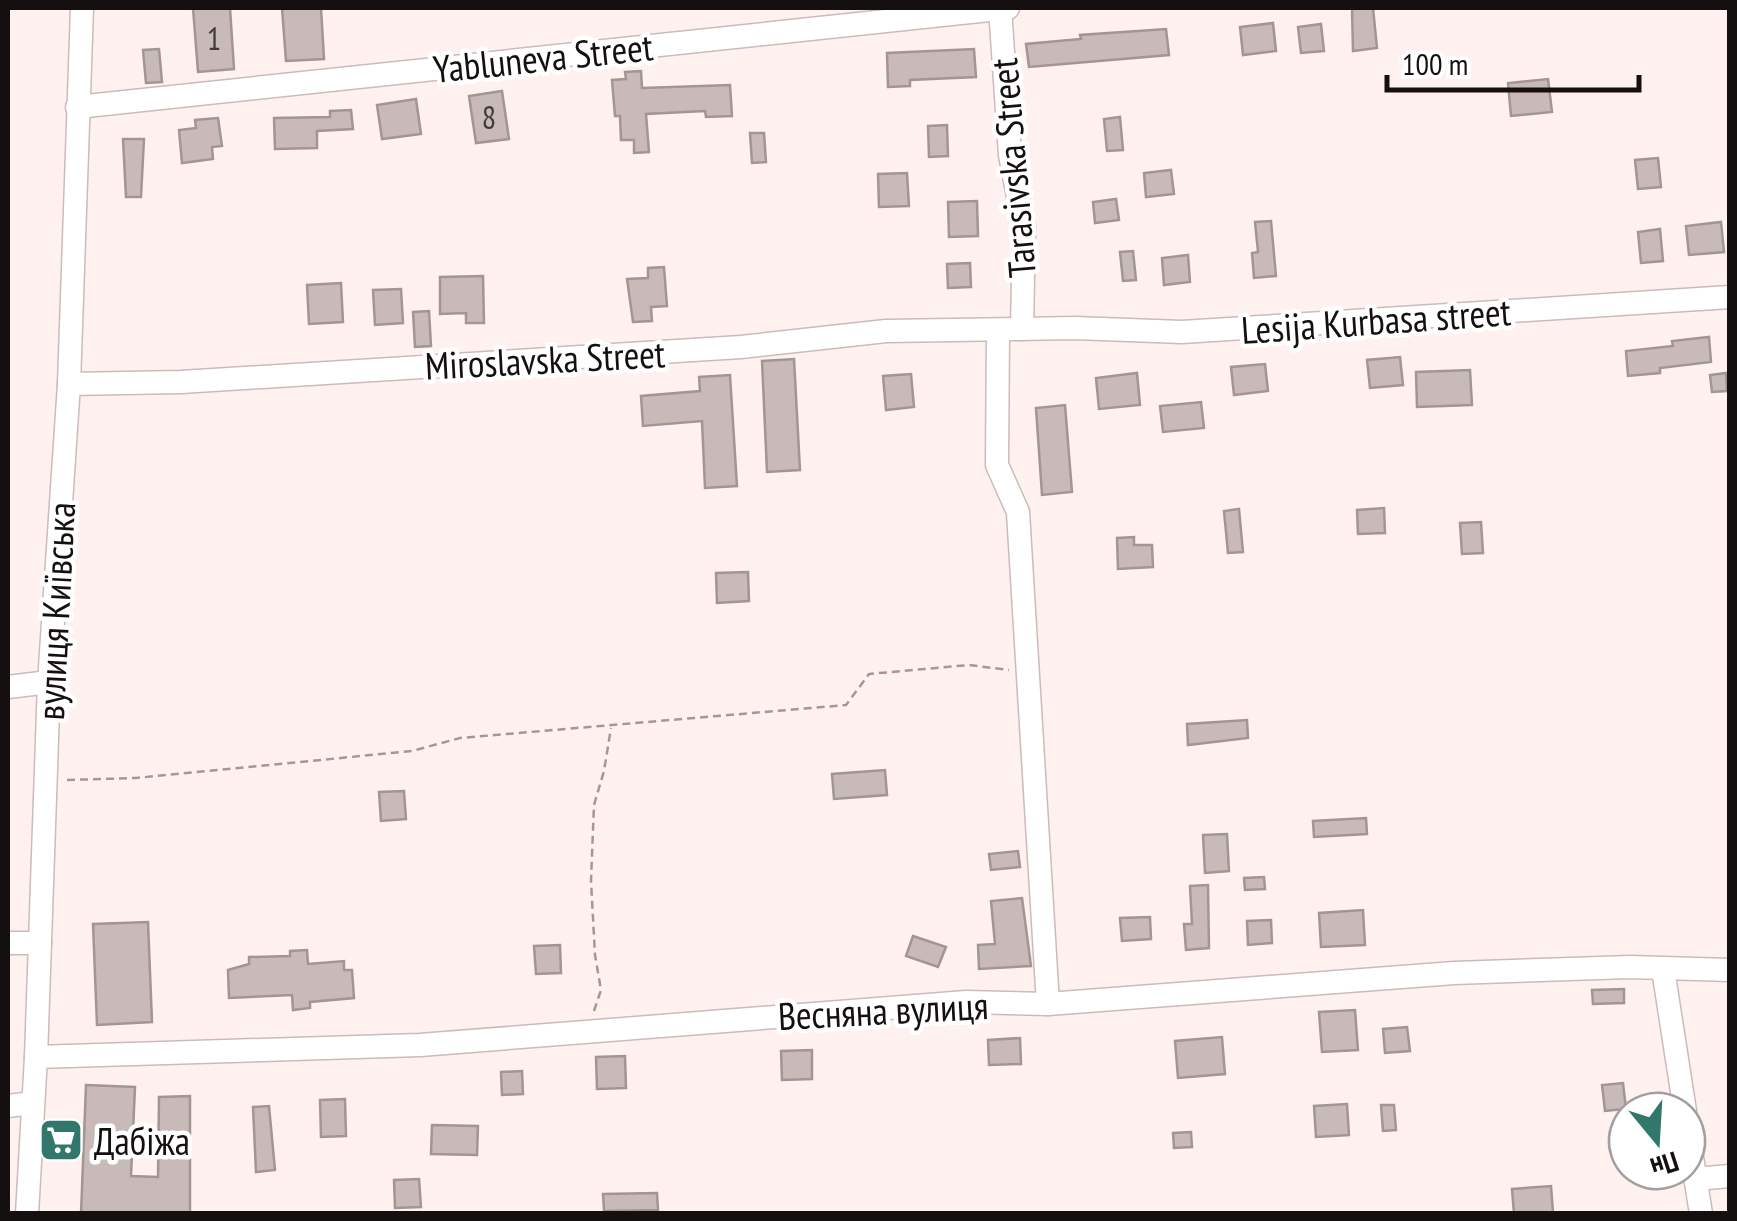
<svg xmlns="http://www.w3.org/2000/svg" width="1737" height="1221" font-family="'PT Sans Narrow',sans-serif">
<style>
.building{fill:#c7bab8;stroke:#a29693;stroke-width:2.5}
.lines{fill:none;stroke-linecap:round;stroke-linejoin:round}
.minor-casing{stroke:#c9bcb9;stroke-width:25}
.path{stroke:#a39897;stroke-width:2.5;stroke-dasharray:8 5;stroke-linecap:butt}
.minor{stroke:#fff;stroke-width:22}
.labels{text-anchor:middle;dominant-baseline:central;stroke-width:9;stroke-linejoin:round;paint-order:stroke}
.number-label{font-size:32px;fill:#423a3a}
.street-label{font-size:38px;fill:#151010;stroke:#fff}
.poi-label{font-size:38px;fill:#151010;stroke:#fff;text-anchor:start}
</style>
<rect width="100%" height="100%" fill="#fff1ef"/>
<!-- building -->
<g class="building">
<polygon points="193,8 230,8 234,69 198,72"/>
<polygon points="282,8 321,8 324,59 286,61"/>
<polygon points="1352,8 1373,8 1377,48 1353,51"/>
<polygon points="1273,23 1276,51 1243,55 1240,27"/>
<polygon points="1321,24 1324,51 1301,53 1298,27"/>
<polygon points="1166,29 1169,55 1029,67 1026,44 1081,39 1080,35"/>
<polygon points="159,49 162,82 146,83 143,50"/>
<polygon points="974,49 976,77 910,80 910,86 888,87 887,53"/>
<polygon points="641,71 642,88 730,85 732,116 706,117 705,111 646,114 649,152 634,153 634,140 621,140 620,116 615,116 612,80 626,79 625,72"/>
<polygon points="1548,79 1552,112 1511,116 1508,83"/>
<polygon points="502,91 509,139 476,143 469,96"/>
<polygon points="416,99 421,134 382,139 377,105"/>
<polygon points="351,110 353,129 317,131 317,148 275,149 274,118 330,117 330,111"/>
<polygon points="1120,117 1123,150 1107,151 1104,119"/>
<polygon points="218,118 222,146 212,147 213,159 182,163 179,130 196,128 195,120"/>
<polygon points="947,125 948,156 929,157 928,126"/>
<polygon points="750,133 764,133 766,162 752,163"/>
<polygon points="123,139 144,139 141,197 126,197"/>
<polygon points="1658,158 1661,187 1638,189 1635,160"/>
<polygon points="1171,170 1174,194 1146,197 1144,173"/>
<polygon points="907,173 909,206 879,207 878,174"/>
<polygon points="1116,199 1119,220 1095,223 1093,202"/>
<polygon points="977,201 978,236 949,237 948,202"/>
<polygon points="1271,221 1276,276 1254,278 1252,253 1258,252 1255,222"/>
<polygon points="1721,222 1724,252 1689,255 1686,226"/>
<polygon points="1660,229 1663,261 1641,263 1638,232"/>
<polygon points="1133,251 1136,280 1123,281 1120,252"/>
<polygon points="1188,255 1190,282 1164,285 1162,258"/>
<polygon points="970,263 971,287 948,288 947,264"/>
<polygon points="664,267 667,306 651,307 652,321 633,322 627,279 648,278 648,268"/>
<polygon points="483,276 484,323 466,323 466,313 440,314 440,277"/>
<polygon points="341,283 343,322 309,324 307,285"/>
<polygon points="401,289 403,323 375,325 373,290"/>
<polygon points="429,311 431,346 415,347 413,312"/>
<polygon points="1709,337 1711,362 1660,368 1660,373 1628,376 1626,351 1673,346 1672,341"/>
<polygon points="1400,357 1403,385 1370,388 1367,360"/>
<polygon points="794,359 800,470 767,472 762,361"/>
<polygon points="1265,364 1268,391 1234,395 1231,367"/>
<polygon points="1470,370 1472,405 1417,407 1416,372"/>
<polygon points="1137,373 1140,405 1099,409 1096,378"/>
<polygon points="1726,373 1727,391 1712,392 1710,375"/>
<polygon points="911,374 914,407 886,410 883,376"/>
<polygon points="730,375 737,486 705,488 702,421 643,426 641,396 700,391 699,377"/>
<polygon points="1201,402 1204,428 1163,432 1160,406"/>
<polygon points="1065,405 1072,492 1042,495 1036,408"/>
<polygon points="1384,508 1385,533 1358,534 1357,510"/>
<polygon points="1239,509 1243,552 1228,553 1224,511"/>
<polygon points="1481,522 1483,553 1462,554 1460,523"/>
<polygon points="1134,537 1134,545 1152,545 1153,567 1118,569 1117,538"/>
<polygon points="748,572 749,601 717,603 716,573"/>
<polygon points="1247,720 1248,738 1188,745 1187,724"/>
<polygon points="885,770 887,795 834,799 832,774"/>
<polygon points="404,791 406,819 381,821 379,792"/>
<polygon points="1366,818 1367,834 1314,837 1313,821"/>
<polygon points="1227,834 1229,871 1205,873 1203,835"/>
<polygon points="1018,851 1020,867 991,870 989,854"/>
<polygon points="1264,877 1265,889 1245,890 1244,878"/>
<polygon points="1208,885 1209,948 1186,950 1184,924 1192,924 1190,886"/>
<polygon points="1022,898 1031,966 979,969 978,945 995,944 991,901"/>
<polygon points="1363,910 1365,945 1321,947 1319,913"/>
<polygon points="1150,917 1151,939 1122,941 1120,918"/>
<polygon points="1271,920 1272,943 1248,945 1247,921"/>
<polygon points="148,922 152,1022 97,1025 93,924"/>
<polygon points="913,936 946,947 938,967 906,956"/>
<polygon points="560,945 561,973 536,974 534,946"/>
<polygon points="307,950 308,964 344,961 344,970 352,970 354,998 310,1002 310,1008 293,1010 292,995 229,998 228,970 249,964 249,957 290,956 290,951"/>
<polygon points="1624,989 1624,1003 1593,1004 1592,990"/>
<polygon points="1355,1010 1358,1050 1322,1052 1319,1012"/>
<polygon points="1407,1027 1410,1051 1385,1053 1383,1029"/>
<polygon points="1222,1037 1225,1074 1178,1078 1175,1041"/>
<polygon points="1020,1038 1021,1064 989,1065 988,1040"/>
<polygon points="812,1050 812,1079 782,1080 781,1051"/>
<polygon points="625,1056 626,1088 597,1089 596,1057"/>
<polygon points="522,1071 523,1094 502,1095 501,1072"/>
<polygon points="1623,1083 1626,1109 1605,1111 1602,1085"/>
<polygon points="86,1085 135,1087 131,1176 158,1177 159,1097 190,1096 190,1214 81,1214"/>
<polygon points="345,1099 346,1136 321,1137 320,1100"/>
<polygon points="1347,1104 1349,1135 1316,1137 1314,1106"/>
<polygon points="1381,1105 1394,1105 1396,1130 1383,1131"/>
<polygon points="269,1106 275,1170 256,1172 253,1107"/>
<polygon points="432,1125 478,1126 477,1155 431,1154"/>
<polygon points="1191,1132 1192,1147 1174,1148 1173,1133"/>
<polygon points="419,1179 421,1207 395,1208 394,1180"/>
<polygon points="1551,1186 1553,1212 1514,1214 1512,1189"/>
<polygon points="657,1193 658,1210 604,1211 603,1194"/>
</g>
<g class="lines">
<defs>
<g id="minor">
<polyline points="1000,8 1010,155 1024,227 1022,329"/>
<polyline points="77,107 1008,8"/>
<polyline points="998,330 997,465 1018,512 1048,1004"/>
<polyline points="69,384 181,382 741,347 886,331 1075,328 1182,332 1730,297"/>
<polyline points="8,687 49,682"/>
<polyline points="8,943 40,943"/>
<polyline points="1663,969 1685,1111"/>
<polyline points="36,1057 420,1045 966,1002 1048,1004 1454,973 1630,967 1730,970"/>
<polyline points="8,1106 33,1103"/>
<polyline points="1687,1125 1701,1214"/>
<polyline points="1695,1179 1730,1176"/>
<polyline points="27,1214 36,1057 49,682 69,384 82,8"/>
</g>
</defs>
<!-- minor casing -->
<use href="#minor" class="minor-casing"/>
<!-- path -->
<g class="path">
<polyline points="67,780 136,778 412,751 460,738 846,705 869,674 969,665 1009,670"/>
<polyline points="594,1011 601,990 595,955 591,881 594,805 604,771 611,728"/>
</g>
<!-- minor -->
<use href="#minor" class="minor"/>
</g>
<!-- icons -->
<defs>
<symbol id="supermarket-square" viewBox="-11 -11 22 22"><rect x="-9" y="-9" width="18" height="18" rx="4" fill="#32776b" stroke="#fff"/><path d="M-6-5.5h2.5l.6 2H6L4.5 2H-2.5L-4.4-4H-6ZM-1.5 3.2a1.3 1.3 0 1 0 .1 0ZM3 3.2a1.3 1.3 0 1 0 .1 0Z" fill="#fff"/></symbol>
</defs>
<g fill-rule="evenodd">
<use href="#supermarket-square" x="36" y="1115" width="50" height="50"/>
</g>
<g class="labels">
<!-- number labels -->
<g class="number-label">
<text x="214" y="38">1</text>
<text x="489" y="117">8</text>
</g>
<!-- street labels -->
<g class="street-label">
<text transform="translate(543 57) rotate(-6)">Yabluneva Street</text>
<text transform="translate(1012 168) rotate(-95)">Tarasivska Street</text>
<text transform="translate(1376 320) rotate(-4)">Lesija Kurbasa street</text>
<text transform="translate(545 359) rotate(-3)">Miroslavska Street</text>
<text transform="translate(55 611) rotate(-87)">вулиця Київська</text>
<text transform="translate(883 1010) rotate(-3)">Весняна вулиця</text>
</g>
<!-- poi labels -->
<g class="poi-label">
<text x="94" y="1140">Дабіжа</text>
</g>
</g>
<!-- border -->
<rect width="1737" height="1221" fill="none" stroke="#151010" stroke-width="20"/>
<!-- north arrow -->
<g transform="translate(1657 1141) rotate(162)"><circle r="48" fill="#ffffff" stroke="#a19f9f" stroke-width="2.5"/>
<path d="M0-8L18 38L0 25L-18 38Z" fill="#32776b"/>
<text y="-15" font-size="28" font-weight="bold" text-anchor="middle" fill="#151010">Пн</text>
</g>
<!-- scale -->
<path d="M1387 75v15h252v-15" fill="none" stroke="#151010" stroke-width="5"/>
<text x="1402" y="75" font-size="30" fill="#151010" stroke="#ffffff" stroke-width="8" paint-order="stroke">100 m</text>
</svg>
